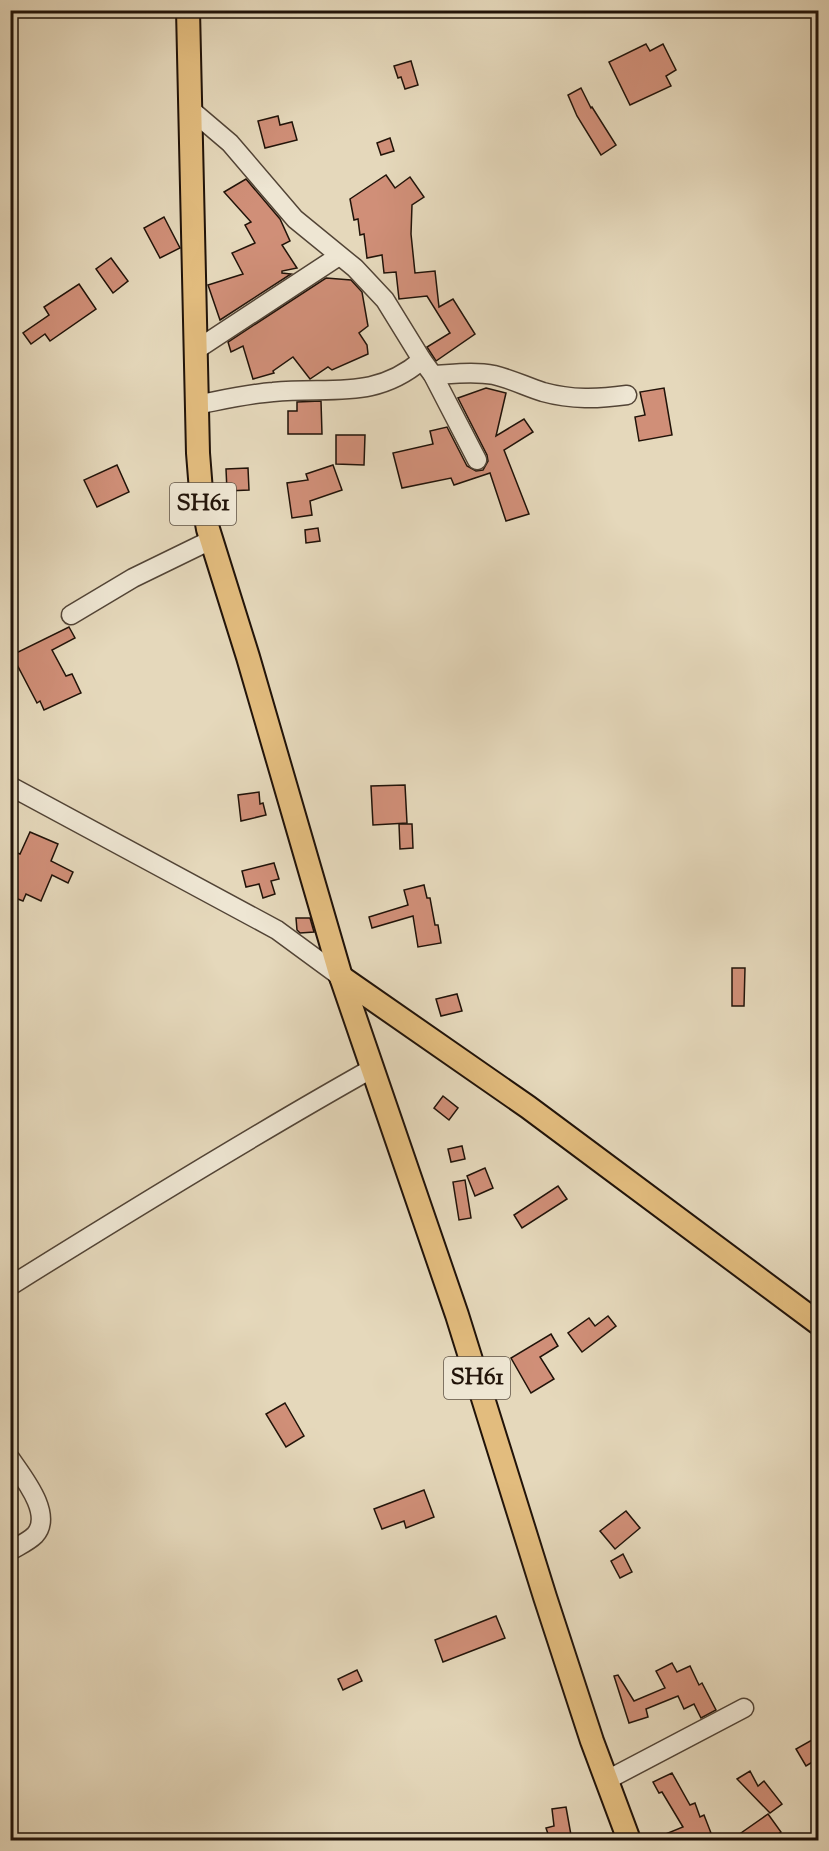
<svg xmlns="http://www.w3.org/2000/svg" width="829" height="1851" font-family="'Sorts Mill Goudy',serif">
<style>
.building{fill:#d08f78;stroke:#211309;stroke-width:1.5}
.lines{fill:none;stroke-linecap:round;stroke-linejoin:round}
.minor-casing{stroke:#524436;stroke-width:21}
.major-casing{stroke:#211309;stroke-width:26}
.minor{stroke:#eee6d3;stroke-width:18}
.major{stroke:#e2bc7e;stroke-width:22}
.labels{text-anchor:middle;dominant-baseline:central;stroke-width:4.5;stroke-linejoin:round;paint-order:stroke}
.shield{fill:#eee6d3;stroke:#5e5246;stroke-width:1.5}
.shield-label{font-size:24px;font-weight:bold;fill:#211309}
</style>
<rect width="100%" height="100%" fill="#e5d8bb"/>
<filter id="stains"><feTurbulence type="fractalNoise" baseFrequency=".00333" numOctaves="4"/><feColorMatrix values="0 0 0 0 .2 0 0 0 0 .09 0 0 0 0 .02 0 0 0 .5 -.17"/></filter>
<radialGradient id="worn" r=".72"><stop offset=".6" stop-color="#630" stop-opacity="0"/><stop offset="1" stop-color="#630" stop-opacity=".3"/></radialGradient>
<!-- building -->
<g class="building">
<polygon points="646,44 650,51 663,44 676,70 666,76 671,86 630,105 609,62"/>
<polygon points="411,61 418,85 405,89 401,77 398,78 394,66"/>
<polygon points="581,88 591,108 592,107 616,145 601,155 577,116 568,95"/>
<polygon points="278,116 280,125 292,122 297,140 265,148 258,121"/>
<polygon points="390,138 394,151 381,155 377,143"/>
<polygon points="386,175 395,188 410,177 424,197 412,205 411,234 415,273 435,271 439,307 453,299 475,334 436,361 427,347 450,333 427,296 399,299 396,272 384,273 382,255 367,258 364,234 360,235 358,219 354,220 350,199"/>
<polygon points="246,179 280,219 290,241 282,245 297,268 282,271 282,273 291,274 220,320 208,285 243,274 232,253 255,243 245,225 251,222 224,192"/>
<polygon points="164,217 180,248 160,258 144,228"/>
<polygon points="111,258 128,281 113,293 96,269"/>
<polygon points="326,278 351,280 362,292 368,326 359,333 367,345 368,354 332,370 328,367 310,379 293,357 273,371 274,373 253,379 243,346 231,352 228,342"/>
<polygon points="79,284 96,309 50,341 45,334 31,344 23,333 49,315 44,307"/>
<polygon points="486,388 506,393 496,436 524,419 533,432 504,450 529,514 506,521 490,473 454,485 451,478 402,488 393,453 433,444 430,431 447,427 467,466 476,471 483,470 488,461 487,455 458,398"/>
<polygon points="664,388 672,435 639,441 635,417 645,415 640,392"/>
<polygon points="321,401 322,434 288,434 288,411 297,411 297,402"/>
<polygon points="336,435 365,435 364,465 336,464"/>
<polygon points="117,465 129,492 97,507 84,480"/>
<polygon points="333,465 342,490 310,501 312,515 292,518 287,483 308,480 306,474"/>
<polygon points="248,468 249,490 227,491 226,469"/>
<polygon points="318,528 320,541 306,543 305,530"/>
<polygon points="69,627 75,638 52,650 66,676 72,674 81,693 44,710 40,701 37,703 12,655"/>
<polygon points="405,785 407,823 373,825 371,786"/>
<polygon points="259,792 260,804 263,803 266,815 241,821 238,795"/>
<polygon points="399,824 412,824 413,848 400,849"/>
<polygon points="30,832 58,844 51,861 73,872 68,883 52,875 41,901 26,894 23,901 10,896 10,850 20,854"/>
<polygon points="274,863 279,879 271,881 275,894 263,898 259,884 246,887 242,871"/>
<polygon points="424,885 427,898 430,898 435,925 438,925 441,943 418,947 413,916 372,928 369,917 408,905 404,890"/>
<polygon points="296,918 310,918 314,932 300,933 297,930"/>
<polygon points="732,968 745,968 744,1006 732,1006"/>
<polygon points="457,994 462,1011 441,1016 436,999"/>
<polygon points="443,1096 458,1108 449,1120 434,1108"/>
<polygon points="462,1146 465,1159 451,1162 448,1149"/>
<polygon points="485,1168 493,1188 475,1196 467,1176"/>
<polygon points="465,1180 471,1218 459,1220 453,1182"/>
<polygon points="558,1186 567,1199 522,1228 514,1215"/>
<polygon points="608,1316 616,1326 582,1352 568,1333 589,1318 595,1326"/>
<polygon points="551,1334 558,1346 540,1357 554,1379 531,1393 511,1358"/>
<polygon points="285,1403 304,1436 286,1447 266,1414"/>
<polygon points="424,1490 434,1517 406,1528 404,1521 382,1529 374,1509"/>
<polygon points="626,1511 640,1528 615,1549 600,1531"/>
<polygon points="623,1554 632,1572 620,1578 611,1561"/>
<polygon points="496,1616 505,1638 443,1662 435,1640"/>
<polygon points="672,1663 677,1672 690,1666 699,1685 702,1683 716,1710 701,1718 694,1704 684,1709 678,1696 646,1709 648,1717 629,1723 614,1676 618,1675 634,1701 665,1688 656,1671"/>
<polygon points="357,1670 362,1681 343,1690 338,1679"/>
<polygon points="819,1736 819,1758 806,1766 796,1749"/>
<polygon points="750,1771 758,1786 764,1781 782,1804 770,1813 737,1779"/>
<polygon points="672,1773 690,1805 695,1803 700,1817 704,1815 711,1833 692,1840 651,1840 683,1827 662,1792 659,1793 653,1782"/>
<polygon points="566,1807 571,1835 564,1837 565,1840 550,1840 546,1828 554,1826 552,1809"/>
<polygon points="768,1814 781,1832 770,1840 731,1840"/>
</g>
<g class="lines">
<defs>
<g id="minor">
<polyline points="190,109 230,143 295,219 355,268 385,300 422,360 433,375 477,460"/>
<polyline points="196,350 339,256"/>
<path d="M433,375C453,374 474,371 494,375C511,379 527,387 543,392C572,400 598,399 627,395"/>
<path d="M196,405C222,400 247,394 273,392C330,386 374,401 422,360"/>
<polyline points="71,615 133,578 211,540"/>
<polyline points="10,786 277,930 341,977"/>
<path d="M10,1286C130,1211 250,1137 373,1068"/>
<path d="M10,1458C22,1476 54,1514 35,1535C28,1542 18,1546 10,1551"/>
<polyline points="607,1780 744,1708"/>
</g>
<g id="major">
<polyline points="188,10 198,453 201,491 208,529 248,657 341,977 457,1315 545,1597 592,1741 629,1840"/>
<polyline points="341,977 528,1107 818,1323"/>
</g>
</defs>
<!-- minor casing -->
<use href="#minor" class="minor-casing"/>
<!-- major casing -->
<use href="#major" class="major-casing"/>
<!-- minor -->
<use href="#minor" class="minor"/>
<!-- major -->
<use href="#major" class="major"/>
</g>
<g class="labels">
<!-- shield labels -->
<g class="shield">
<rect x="170" y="483" width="66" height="42" rx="4.5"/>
<rect x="444" y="1357" width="66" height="42" rx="4.5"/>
</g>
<g class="shield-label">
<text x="203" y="504">SH61</text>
<text x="477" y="1378">SH61</text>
</g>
</g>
<!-- margin -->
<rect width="829" height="1851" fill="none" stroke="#e5d8bb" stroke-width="36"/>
<rect x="12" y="12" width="805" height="1827" fill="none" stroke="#211309" stroke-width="3"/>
<rect x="18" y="18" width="793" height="1815" fill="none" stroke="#211309" stroke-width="1.5"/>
<rect width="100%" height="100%" filter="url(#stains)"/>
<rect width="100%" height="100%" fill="url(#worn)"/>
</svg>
